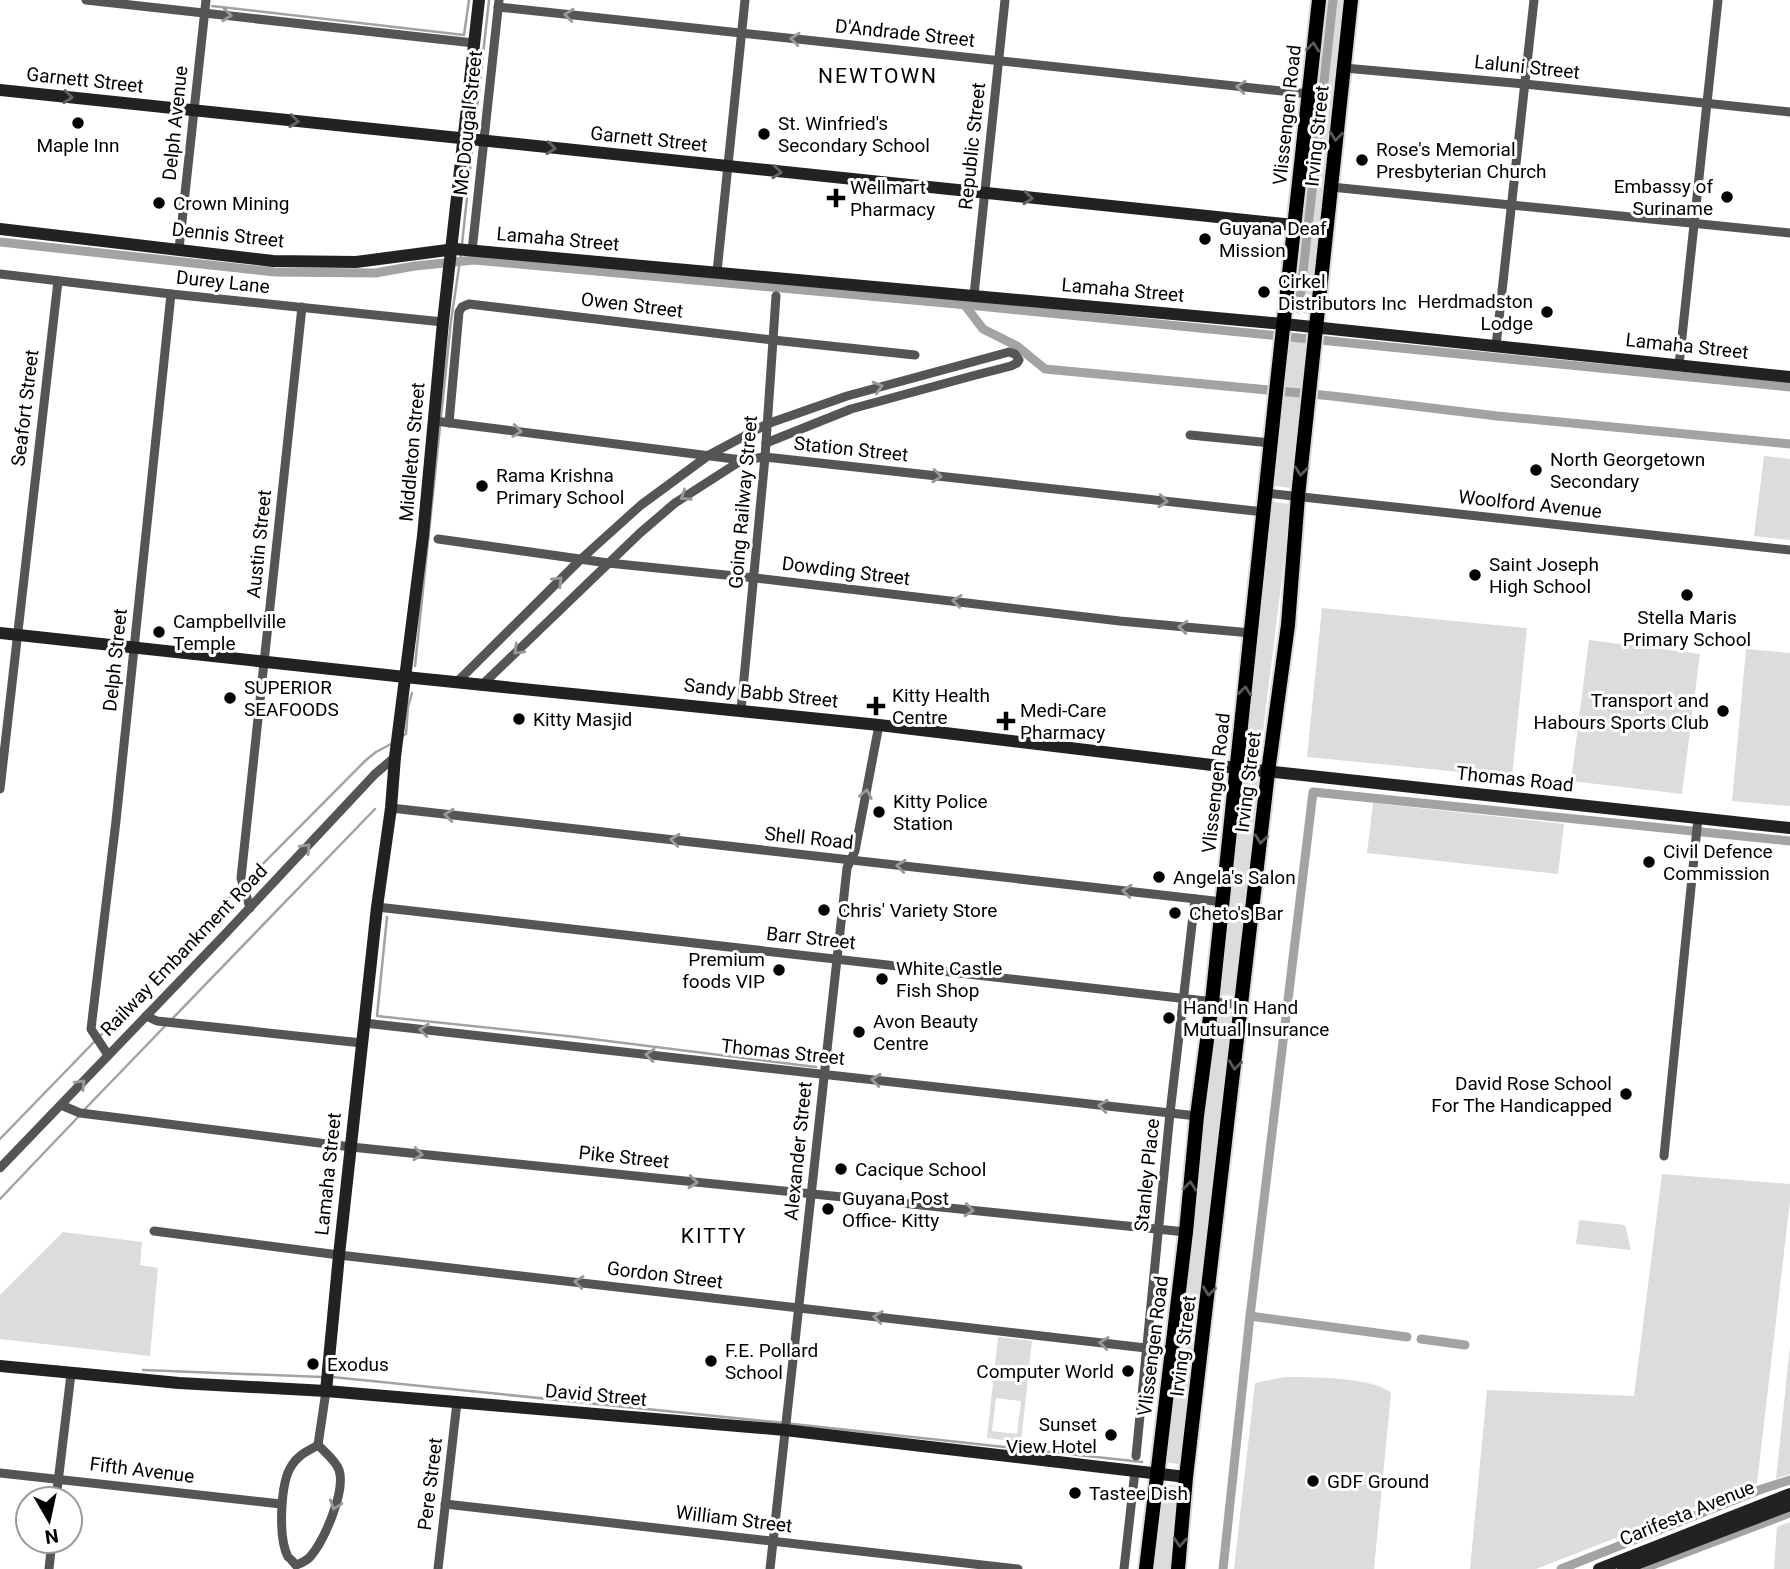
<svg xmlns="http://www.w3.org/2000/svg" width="1790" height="1569" font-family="Roboto,sans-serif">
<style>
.green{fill:#dcdcdc;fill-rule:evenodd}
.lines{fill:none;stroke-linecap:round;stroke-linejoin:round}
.stream{stroke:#a3a3a3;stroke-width:2.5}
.canal{stroke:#a3a3a3;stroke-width:9}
.primary-casing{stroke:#dbdbdb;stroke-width:18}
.street{stroke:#555;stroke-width:9}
.secondary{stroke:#222;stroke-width:12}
.primary{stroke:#000;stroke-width:14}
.oneway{stroke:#999}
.oneway2{stroke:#595959}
.oneway3{stroke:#646464}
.poi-dot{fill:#000;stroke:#fff;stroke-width:2.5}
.labels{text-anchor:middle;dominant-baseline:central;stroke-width:6;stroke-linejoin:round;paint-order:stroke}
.street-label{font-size:19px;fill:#000;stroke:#fff}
.poi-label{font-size:19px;fill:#000;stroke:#fff;text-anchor:start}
.neighbourhood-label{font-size:21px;letter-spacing:2px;fill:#000;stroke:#fff}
</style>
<rect width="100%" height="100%" fill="#fff"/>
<!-- green -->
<g class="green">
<polygon points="1325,0 1342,0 1312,314 1291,312"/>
<polygon points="1290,334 1310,337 1292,488 1273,486"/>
<polygon points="1764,456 1790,459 1790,540 1754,536"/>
<polygon points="1272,502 1291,504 1262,740 1246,739"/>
<polygon points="1322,608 1527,628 1512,777 1307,757"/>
<polygon points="1589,640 1700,654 1682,794 1571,781"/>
<polygon points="1746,649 1790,653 1790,806 1732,801"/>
<polygon points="1244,778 1262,780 1236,996 1219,995"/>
<polygon points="1373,803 1564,824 1558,874 1367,853"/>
<polygon points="1217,1010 1235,1012 1183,1465 1165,1462"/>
<polygon points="1662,1174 1790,1184 1790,1201 1757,1483 1536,1569 1470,1569 1487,1390 1634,1396"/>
<polygon points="1579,1220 1625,1225 1631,1250 1576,1244"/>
<polygon points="63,1232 142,1242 140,1265 158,1268 150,1356 0,1339 0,1295"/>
<path d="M998,1337L1032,1341L1021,1442L987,1438ZM996,1398L1021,1401L1017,1434L992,1431Z"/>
<polygon points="1790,1346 1790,1474 1776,1479"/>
<path d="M1285,1377C1309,1377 1374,1377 1391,1393L1374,1569H1234L1255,1383Z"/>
<polygon points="1161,1484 1180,1486 1171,1569 1152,1569"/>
<polygon points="1790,1522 1790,1569 1774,1569 1777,1527"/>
</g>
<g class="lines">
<!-- stream -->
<g class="stream">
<polyline points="212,6 464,35 469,0"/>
<polyline points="474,136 489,0"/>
<polyline points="462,244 473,142"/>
<polyline points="415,666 451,321 461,254"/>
<polyline points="402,736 406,734 408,707 412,693"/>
<polyline points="387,917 377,1016 576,1037 816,1067"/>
<polyline points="172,1019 375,809"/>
<polyline points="100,1036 217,910 366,760 376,752 391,744"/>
<polyline points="84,1110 167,1024"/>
<polyline points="0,1139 95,1041"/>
<polyline points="0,1199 80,1115"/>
<polyline points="143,1370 322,1377"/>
<polyline points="332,1377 775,1422 1142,1462"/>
</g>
<!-- canal -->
<g class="canal">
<polyline points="0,242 275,272 375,273 415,266 474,260 989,307 1790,387"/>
<polyline points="964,304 983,329 1017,346 1045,369 1332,396 1497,416 1790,444"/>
<polyline points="1299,309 1333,0"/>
<polyline points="1407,1337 1250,1316 1313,792 1790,841"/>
<polyline points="1421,1339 1465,1345"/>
<polyline points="1223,1569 1250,1316"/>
<polyline points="1561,1569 1762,1489 1790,1480"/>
<polyline points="1642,1569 1790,1513"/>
</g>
<defs>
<g id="primary">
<polyline points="1146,1569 1186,1232 1197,1116 1212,1002 1277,383 1319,0"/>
<polyline points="1178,1569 1186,1477 1268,772 1288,625 1298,496 1351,0"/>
</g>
</defs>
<!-- primary casing -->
<use href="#primary" class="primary-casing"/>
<!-- street -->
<g class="street">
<polyline points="86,0 474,43"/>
<polyline points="498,7 1309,94"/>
<polyline points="1344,68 1525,84 1790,112"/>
<polyline points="1331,187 1790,233"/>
<polyline points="179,249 206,0"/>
<polyline points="472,251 499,0"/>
<polyline points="717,272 745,0"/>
<polyline points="0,274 171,294 443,322"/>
<polyline points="974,295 1005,0"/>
<polyline points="1496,346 1534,0"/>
<polyline points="1679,365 1718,0"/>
<polyline points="435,421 742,460 765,457 1264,512"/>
<polyline points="449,423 459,312 462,307 469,304 773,340 915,355"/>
<polyline points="1190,435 1271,443"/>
<polyline points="1266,493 1790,550"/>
<polyline points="438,539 608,563 755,578 1120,621 1251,633"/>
<polyline points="458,681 581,559 641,505 709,455 767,424 847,396 1009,352 1015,354 1019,360 1017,363 1011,366 972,376 851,409 766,443"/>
<polyline points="483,684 640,533 675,503 742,460"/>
<polyline points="741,710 765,457 776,296"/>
<polyline points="0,789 58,281"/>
<polyline points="391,808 1223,902"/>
<polyline points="377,907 1241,1005"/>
<polyline points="250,908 241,878 302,307"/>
<polyline points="146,1016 157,1021 362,1043"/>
<polyline points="364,1023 1197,1116"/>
<polyline points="108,1055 91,1029 116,821 171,294"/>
<polyline points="61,1105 80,1113 351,1147 1186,1232"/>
<polyline points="1664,1156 1698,818"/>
<polyline points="0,1168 227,932 375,774 395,757"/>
<polyline points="154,1231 339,1255 1172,1351"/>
<polyline points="318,1445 326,1391"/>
<polyline points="1136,1456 1170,1113 1195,899"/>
<polyline points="0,1473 281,1504"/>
<polyline points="56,1499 71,1374"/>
<polyline points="445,1504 1018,1569"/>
<path d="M296,1565C302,1563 306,1561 310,1557C324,1541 346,1491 339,1470C336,1461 325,1452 318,1445"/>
<path d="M296,1565C295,1564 289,1557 288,1557C278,1538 280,1482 292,1465C298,1455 308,1451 318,1445"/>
<polyline points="49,1569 52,1541"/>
<polyline points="438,1569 457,1402"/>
<polyline points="770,1569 847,868 855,851 879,725"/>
<polyline points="1124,1569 1135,1471"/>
</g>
<!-- secondary -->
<g class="secondary">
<polyline points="0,90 1294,225"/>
<polyline points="0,229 273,261 356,262 455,249 1284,324 1790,377"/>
<polyline points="0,633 405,677 879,725 1237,768 1790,828"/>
<polyline points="0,1366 179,1383 326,1391 785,1430 1186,1477"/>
<polyline points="326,1391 339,1255 377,907 391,808 395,757 423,536 443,322 479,0"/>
<polyline points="1599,1569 1790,1494"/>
<polyline points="1623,1569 1790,1505"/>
</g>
<!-- primary -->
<use href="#primary" class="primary"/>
</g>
<!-- one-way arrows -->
<defs><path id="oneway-chevron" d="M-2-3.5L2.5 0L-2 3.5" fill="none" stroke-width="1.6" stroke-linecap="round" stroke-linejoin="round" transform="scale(1.75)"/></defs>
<g class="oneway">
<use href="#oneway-chevron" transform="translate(227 15) rotate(6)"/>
<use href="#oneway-chevron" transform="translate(569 15) rotate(-174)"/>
<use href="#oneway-chevron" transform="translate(795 39) rotate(-174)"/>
<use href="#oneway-chevron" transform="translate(1241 87) rotate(-174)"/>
<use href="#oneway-chevron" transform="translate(878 387) rotate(-16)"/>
<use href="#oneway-chevron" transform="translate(517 431) rotate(7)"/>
<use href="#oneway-chevron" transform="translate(937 476) rotate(6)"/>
<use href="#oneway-chevron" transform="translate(685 496) rotate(147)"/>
<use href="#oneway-chevron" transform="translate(1163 501) rotate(6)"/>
<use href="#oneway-chevron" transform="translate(558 581) rotate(-45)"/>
<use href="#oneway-chevron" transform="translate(957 601) rotate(-173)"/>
<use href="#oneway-chevron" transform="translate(1183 627) rotate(-175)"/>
<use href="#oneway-chevron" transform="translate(518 650) rotate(136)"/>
<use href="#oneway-chevron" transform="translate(866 794) rotate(-79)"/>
<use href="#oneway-chevron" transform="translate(449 815) rotate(-174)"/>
<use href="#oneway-chevron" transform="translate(675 840) rotate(-174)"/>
<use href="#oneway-chevron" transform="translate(306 848) rotate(-47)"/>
<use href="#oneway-chevron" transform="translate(901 866) rotate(-174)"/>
<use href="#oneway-chevron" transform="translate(1127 891) rotate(-174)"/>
<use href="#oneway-chevron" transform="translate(424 1030) rotate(-174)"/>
<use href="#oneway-chevron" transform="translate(650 1055) rotate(-174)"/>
<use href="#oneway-chevron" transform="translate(876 1080) rotate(-174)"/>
<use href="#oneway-chevron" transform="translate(81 1084) rotate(-46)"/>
<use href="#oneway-chevron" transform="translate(1103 1106) rotate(-174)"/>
<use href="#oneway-chevron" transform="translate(418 1154) rotate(6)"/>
<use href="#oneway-chevron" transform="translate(693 1182) rotate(6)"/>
<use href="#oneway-chevron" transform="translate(969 1210) rotate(6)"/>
<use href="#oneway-chevron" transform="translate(579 1282) rotate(-173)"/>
<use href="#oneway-chevron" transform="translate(878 1317) rotate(-173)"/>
<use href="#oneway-chevron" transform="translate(1104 1343) rotate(-173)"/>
<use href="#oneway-chevron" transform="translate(335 1505) rotate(108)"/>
</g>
<g class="oneway2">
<use href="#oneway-chevron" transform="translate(1313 47) rotate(-83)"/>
<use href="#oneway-chevron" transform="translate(1336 136) rotate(96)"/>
<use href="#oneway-chevron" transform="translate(1301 471) rotate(96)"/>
<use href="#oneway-chevron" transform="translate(1245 691) rotate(-84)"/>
<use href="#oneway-chevron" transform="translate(1261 839) rotate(97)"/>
<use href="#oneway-chevron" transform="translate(1235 1065) rotate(97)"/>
<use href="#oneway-chevron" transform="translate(1190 1186) rotate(-84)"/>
<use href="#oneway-chevron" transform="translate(1209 1291) rotate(97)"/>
<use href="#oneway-chevron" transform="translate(1180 1542) rotate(95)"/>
</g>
<g class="oneway3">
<use href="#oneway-chevron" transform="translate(68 97) rotate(6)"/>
<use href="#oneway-chevron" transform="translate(294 121) rotate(6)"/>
<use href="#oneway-chevron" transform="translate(551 148) rotate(6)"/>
<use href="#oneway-chevron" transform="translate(777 172) rotate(6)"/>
<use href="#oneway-chevron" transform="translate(1028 198) rotate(6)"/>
</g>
<!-- markers -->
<g class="poi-dot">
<circle cx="78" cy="123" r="7"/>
<circle cx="764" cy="134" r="7"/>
<circle cx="1362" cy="160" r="7"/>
<circle cx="1727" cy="197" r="7"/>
<path d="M832.5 187.5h7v7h7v7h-7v7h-7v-7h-7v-7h7z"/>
<circle cx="159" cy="203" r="7"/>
<circle cx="1205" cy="239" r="7"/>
<circle cx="1264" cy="292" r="7"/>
<circle cx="1547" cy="312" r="7"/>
<circle cx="1536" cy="470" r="7"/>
<circle cx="482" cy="486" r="7"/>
<circle cx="1475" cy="575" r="7"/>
<circle cx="1687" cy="595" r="7"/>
<circle cx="159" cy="632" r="7"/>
<circle cx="230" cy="698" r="7"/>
<path d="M872.5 695.5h7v7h7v7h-7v7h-7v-7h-7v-7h7z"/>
<circle cx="1723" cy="711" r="7"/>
<circle cx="519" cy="719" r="7"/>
<path d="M1002.5 710.5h7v7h7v7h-7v7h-7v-7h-7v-7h7z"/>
<circle cx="879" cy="812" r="7"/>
<circle cx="1649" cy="862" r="7"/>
<circle cx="1159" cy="877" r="7"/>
<circle cx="824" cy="910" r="7"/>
<circle cx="1175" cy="913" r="7"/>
<circle cx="779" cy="970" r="7"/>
<circle cx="882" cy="979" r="7"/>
<circle cx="1169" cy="1018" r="7"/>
<circle cx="859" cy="1032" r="7"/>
<circle cx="1626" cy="1094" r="7"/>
<circle cx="841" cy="1169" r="7"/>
<circle cx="828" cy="1209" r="7"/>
<circle cx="711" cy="1361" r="7"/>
<circle cx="313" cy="1364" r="7"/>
<circle cx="1128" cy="1371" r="7"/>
<circle cx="1111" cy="1435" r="7"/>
<circle cx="1313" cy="1481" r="7"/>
<circle cx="1075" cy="1493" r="7"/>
</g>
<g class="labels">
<!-- street labels -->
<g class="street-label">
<text transform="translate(905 33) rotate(6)">D'Andrade Street</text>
<text transform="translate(1527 67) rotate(6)">Laluni Street</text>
<text transform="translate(85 80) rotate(6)">Garnett Street</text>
<text transform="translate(1287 115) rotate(-84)">Vlissengen Road</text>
<text transform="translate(175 123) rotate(-84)">Delph Avenue</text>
<text transform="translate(468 123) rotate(-84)">Mc Dougal Street</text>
<text transform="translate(1317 136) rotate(-84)">Irving Street</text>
<text transform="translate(649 139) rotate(6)">Garnett Street</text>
<text transform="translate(972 146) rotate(-84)">Republic Street</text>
<text transform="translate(228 235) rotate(6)">Dennis Street</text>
<text transform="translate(558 239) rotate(5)">Lamaha Street</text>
<text transform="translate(223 282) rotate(6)">Durey Lane</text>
<text transform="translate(1123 290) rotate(5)">Lamaha Street</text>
<text transform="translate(632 305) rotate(7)">Owen Street</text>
<text transform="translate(1687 346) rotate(6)">Lamaha Street</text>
<text transform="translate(25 408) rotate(-83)">Seafort Street</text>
<text transform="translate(851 449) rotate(6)">Station Street</text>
<text transform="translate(412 452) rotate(-85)">Middleton Street</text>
<text transform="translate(743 502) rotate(-85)">Going Railway Street</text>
<text transform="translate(1530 504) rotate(6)">Woolford Avenue</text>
<text transform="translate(259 544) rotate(-84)">Austin Street</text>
<text transform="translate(846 571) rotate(7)">Dowding Street</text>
<text transform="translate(115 660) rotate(-84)">Delph Street</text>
<text transform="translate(761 693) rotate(6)">Sandy Babb Street</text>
<text transform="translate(1515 779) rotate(6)">Thomas Road</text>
<text transform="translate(1248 782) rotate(-83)">Irving Street</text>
<text transform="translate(1216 783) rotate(-84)">Vlissengen Road</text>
<text transform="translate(809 838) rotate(6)">Shell Road</text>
<text transform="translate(811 938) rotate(6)">Barr Street</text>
<text transform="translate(184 950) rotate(-46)">Railway Embankment Road</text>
<text transform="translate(783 1052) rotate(6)">Thomas Street</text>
<text transform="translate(798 1151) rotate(-84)">Alexander Street</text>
<text transform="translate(624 1157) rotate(6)">Pike Street</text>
<text transform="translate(328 1174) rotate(-84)">Lamaha Street</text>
<text transform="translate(1147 1175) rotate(-84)">Stanley Place</text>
<text transform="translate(665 1275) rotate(7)">Gordon Street</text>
<text transform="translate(1153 1346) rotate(-83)">Vlissengen Road</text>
<text transform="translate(1183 1346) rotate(-83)">Irving Street</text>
<text transform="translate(596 1395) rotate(5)">David Street</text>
<text transform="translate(142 1470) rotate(7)">Fifth Avenue</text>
<text transform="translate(430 1484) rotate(-83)">Pere Street</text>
<text transform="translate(1687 1513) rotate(-22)">Carifesta Avenue</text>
<text transform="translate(734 1519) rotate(7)">William Street</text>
</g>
<!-- poi labels -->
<g class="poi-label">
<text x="778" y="123">St. Winfried's<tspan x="778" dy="22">Secondary School</tspan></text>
<text x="78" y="145" text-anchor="middle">Maple Inn</text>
<text x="1376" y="149">Rose's Memorial<tspan x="1376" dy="22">Presbyterian Church</tspan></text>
<text x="1713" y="186" text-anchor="end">Embassy of<tspan x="1713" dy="22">Suriname</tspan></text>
<text x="850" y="187">Wellmart<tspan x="850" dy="22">Pharmacy</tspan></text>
<text x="173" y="203">Crown Mining</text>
<text x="1219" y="228">Guyana Deaf<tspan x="1219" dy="22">Mission</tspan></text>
<text x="1278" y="281">Cirkel<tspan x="1278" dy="22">Distributors Inc</tspan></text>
<text x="1533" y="301" text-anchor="end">Herdmadston<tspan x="1533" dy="22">Lodge</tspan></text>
<text x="1550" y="459">North Georgetown<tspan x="1550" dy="22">Secondary</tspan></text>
<text x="496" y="475">Rama Krishna<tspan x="496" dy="22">Primary School</tspan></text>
<text x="1489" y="564">Saint Joseph<tspan x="1489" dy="22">High School</tspan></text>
<text x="1687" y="617" text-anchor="middle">Stella Maris<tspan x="1687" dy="22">Primary School</tspan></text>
<text x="173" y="621">Campbellville<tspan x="173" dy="22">Temple</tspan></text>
<text x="244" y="687">SUPERIOR<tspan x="244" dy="22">SEAFOODS</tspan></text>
<text x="892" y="695">Kitty Health<tspan x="892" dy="22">Centre</tspan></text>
<text x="1709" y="700" text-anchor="end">Transport and<tspan x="1709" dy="22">Habours Sports Club</tspan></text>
<text x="1020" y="710">Medi-Care<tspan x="1020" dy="22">Pharmacy</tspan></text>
<text x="533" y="719">Kitty Masjid</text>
<text x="893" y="801">Kitty Police<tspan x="893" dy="22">Station</tspan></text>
<text x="1663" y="851">Civil Defence<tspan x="1663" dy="22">Commission</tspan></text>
<text x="1173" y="877">Angela's Salon</text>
<text x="838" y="910">Chris' Variety Store</text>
<text x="1189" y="913">Cheto's Bar</text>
<text x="765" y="959" text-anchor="end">Premium<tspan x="765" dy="22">foods VIP</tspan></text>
<text x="896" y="968">White Castle<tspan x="896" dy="22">Fish Shop</tspan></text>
<text x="1183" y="1007">Hand In Hand<tspan x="1183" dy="22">Mutual Insurance</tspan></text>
<text x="873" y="1021">Avon Beauty<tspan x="873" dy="22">Centre</tspan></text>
<text x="1612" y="1083" text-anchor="end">David Rose School<tspan x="1612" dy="22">For The Handicapped</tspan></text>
<text x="855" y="1169">Cacique School</text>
<text x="842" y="1198">Guyana Post<tspan x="842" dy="22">Office- Kitty</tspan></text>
<text x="725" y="1350">F.E. Pollard<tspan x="725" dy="22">School</tspan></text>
<text x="327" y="1364">Exodus</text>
<text x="1114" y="1371" text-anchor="end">Computer World</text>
<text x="1097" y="1424" text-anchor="end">Sunset<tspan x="1097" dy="22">View Hotel</tspan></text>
<text x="1327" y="1481">GDF Ground</text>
<text x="1089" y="1493">Tastee Dish</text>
</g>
<!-- neighbourhood labels -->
<g class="neighbourhood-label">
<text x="878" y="76">NEWTOWN</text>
<text x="714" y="1236">KITTY</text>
</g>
</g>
<!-- north arrow -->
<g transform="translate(49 1520) rotate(171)"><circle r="33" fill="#ffffff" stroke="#999999" stroke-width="2"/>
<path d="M0-5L12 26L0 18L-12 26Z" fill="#000000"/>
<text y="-10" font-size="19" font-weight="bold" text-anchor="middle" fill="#000000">N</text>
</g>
</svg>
